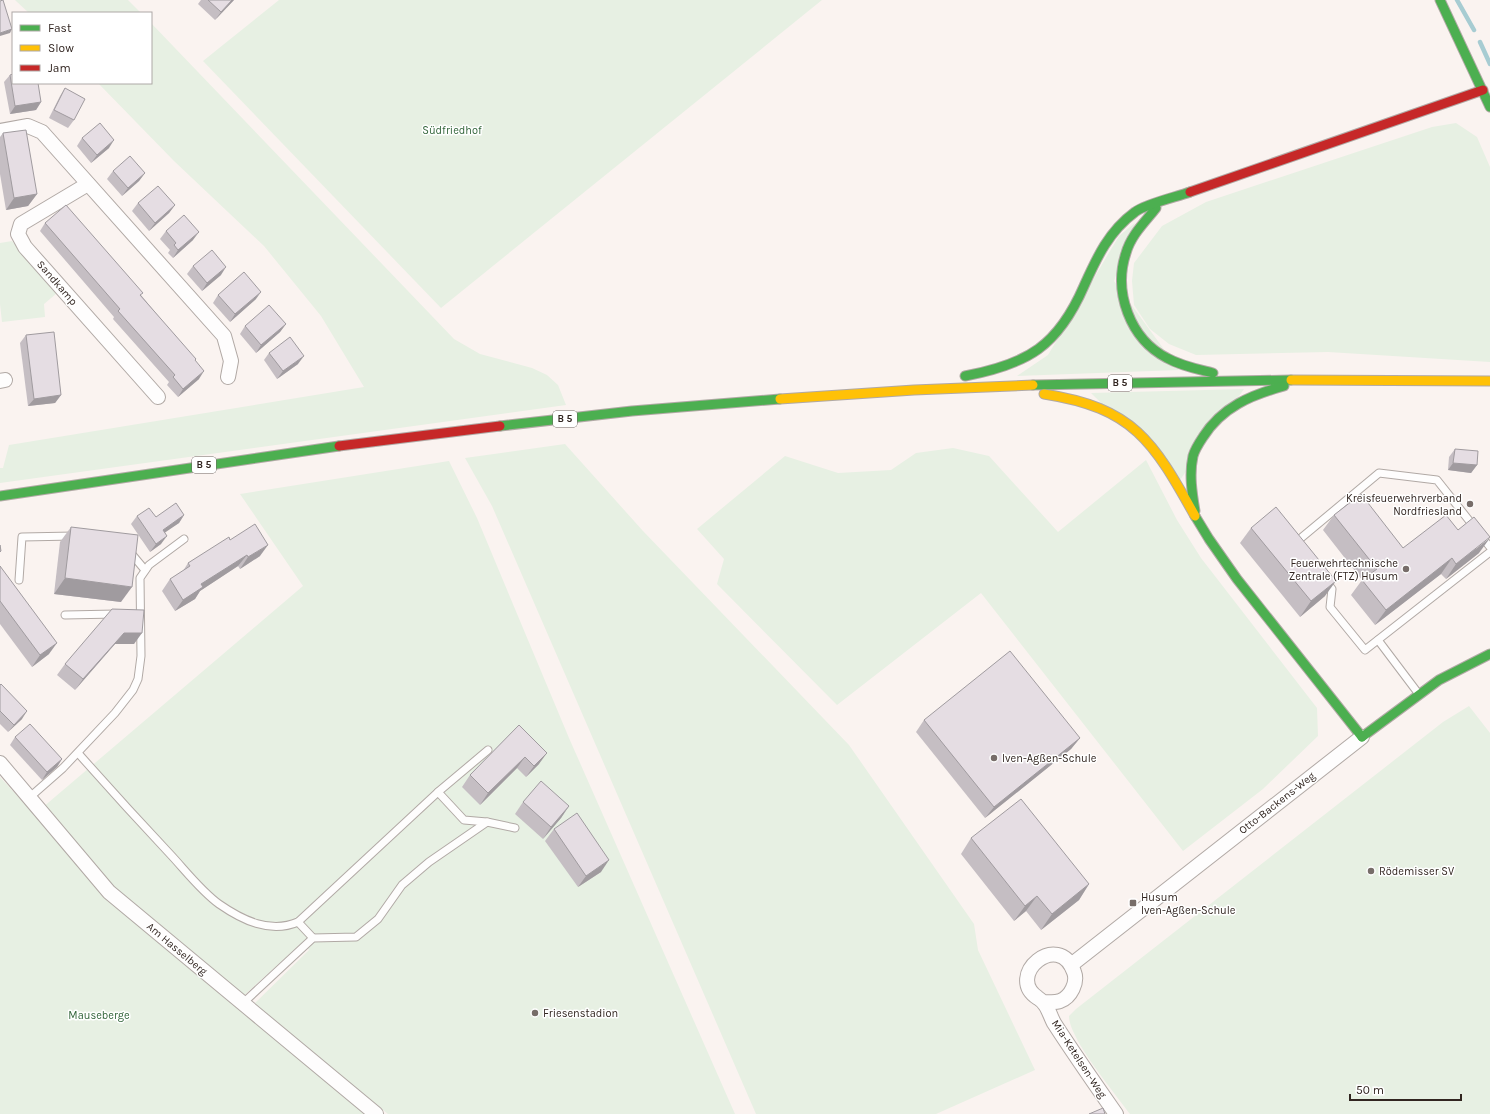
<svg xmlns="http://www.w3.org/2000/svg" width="1490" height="1114" font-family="Karla,sans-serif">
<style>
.green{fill:#e7f0e3}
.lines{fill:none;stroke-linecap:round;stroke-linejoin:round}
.stream{stroke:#a7ccd2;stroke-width:4.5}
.lane-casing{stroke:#b1a9a5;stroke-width:9}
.street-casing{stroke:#b1a9a5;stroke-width:16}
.fast-casing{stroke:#b1a9a5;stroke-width:11}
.slow-casing{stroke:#b1a9a5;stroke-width:11}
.jam-casing{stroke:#b1a9a5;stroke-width:11}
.lane{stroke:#fefdfd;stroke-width:7}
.street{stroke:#fefdfd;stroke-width:14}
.fast{stroke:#4caf50;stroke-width:9}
.slow{stroke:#ffc107;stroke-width:9}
.jam{stroke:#c62828;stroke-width:9}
.wall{fill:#c5bec3}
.shaded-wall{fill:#a09b9f}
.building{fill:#e5dde3;stroke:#a09b9f}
.poi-dot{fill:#776d69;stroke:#fff;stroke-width:1.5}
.labels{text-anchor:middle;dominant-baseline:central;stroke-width:3;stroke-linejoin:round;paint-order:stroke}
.shield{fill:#fff;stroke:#6f6663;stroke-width:1}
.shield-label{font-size:10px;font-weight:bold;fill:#312520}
.park-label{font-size:11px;fill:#316439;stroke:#fff}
.street-label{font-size:11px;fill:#312520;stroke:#fff}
.poi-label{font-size:11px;fill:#312520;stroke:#fff;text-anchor:start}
</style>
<rect width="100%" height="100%" fill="#faf3f0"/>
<!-- green -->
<g class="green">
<polygon points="15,0 128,0 141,13 29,13"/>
<polygon points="279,0 822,0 441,308 203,61"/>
<polygon points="151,23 454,339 480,354 532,368 547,375 558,385 566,405 0,483 0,468 3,468 9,445 364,387 321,316 264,246 174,161 98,83 151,83"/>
<polygon points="1456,123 1477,137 1490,167 1490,362 1328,352 1196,355 1169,344 1150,329 1134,305 1132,281 1134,263 1162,226 1206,202 1432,127"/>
<polygon points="1135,223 1114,281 1179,370 1017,376 1048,355 1119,236"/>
<polygon points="12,241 57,293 44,304 45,317 2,322 0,304 0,243"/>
<polygon points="1244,389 1180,480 1091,393"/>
<polygon points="565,444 643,531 849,745 974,924 978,950 1035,1070 936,1114 756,1114 492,506 465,458"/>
<polygon points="953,448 989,456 1058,532 1146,460 1177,520 1201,558 1317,708 1318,736 1263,789 1183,851 981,593 837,705 717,584 724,559 697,529 785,456 838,473 891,470 916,453"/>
<polygon points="449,461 477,518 569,738 735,1114 388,1114 253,1005 309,950 303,942 241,998 111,888 42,808 303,586 240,494"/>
<path d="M1469,706L1490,733V1114H1130C1115,1093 1069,1039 1069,1016L1076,1009L1443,722Z"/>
<polygon points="0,777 107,894 373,1114 0,1114"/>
</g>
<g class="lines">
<!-- stream -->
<g class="stream">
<polyline points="1457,0 1474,30"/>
<polyline points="1480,42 1490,64"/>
</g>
<defs>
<g id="lane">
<polyline points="1481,536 1490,547"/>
<polyline points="1295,543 1379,473 1437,480 1475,528"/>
<polyline points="130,552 145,570"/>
<polyline points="19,580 22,537 74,536"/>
<polyline points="1325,580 1332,589 1330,607 1365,650 1490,552"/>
<polyline points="65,615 116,614"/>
<polyline points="1378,640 1418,693"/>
<path d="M78,753C108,787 139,821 170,854C185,870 201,891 219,904C242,920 270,934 298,922L438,792L464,820L487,822L429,862L402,885L378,919L356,937L313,938L242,1004"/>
<polyline points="438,792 488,750"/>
<polyline points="30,797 63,768 115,713 133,690 138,679 141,656 140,578 149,565 184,539"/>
<polyline points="487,822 515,828"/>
<polyline points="298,922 313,938"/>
</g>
<g id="street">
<polyline points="0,131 28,126 42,132 224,336 231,361 228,377"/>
<polyline points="88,184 21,224 18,234 25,247 158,397"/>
<polyline points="0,381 5,380"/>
<polyline points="0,763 109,892 376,1114"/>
<polyline points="1071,965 1362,737"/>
<path d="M1044,1002C1049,1002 1055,1003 1060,1001C1071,997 1078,982 1074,972C1059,929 1004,976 1038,998C1048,1004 1049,1014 1054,1023C1074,1054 1095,1084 1116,1114"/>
</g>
<g id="fast">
<polyline points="1440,0 1490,107"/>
<path d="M1156,208C1145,222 1131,235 1126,253C1113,292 1130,339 1167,358C1181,366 1197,369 1213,373"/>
<path d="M965,376C1028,364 1058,346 1084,286C1097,257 1109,231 1135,212C1145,204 1176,197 1190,192"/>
<polyline points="1033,385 1291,380"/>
<polyline points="500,426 632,411 780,399"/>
<polyline points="0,496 339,446"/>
<path d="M1195,511C1192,493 1189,474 1193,456C1195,449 1199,443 1203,437C1222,407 1251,395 1284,386"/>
<polyline points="1195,516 1209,539 1237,579 1362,737"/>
<polyline points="1362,737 1439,680 1490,654"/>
</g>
<g id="slow">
<polyline points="1291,380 1490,381"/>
<path d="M1044,394C1134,408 1153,441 1195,516"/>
<polyline points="780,399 914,390 1033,385"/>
</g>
<g id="jam">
<polyline points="1190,192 1483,90"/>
<polyline points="339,446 500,426"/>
</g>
</defs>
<!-- lane casing -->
<use href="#lane" class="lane-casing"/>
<!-- street casing -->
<use href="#street" class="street-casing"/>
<!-- fast casing -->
<use href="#fast" class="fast-casing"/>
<!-- slow casing -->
<use href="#slow" class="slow-casing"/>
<!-- jam casing -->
<use href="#jam" class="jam-casing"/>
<!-- lane -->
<use href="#lane" class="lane"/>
<!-- street -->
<use href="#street" class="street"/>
<!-- fast -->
<use href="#fast" class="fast"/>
<!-- slow -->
<use href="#slow" class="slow"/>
<!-- jam -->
<use href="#jam" class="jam"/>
</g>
<!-- wall -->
<g class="wall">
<polygon points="201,0 234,0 215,20 198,4"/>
<polygon points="10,75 41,102 36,110 10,114 4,82"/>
<polygon points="65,88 74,120 68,128 49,118 60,96"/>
<polygon points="3,133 37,194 28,206 6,210 0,174 0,137"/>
<polygon points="82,138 109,148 91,163 77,146"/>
<polygon points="113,171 145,173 139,181 122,196 107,179"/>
<polygon points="138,203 175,205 169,213 149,231 132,211"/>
<polygon points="45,223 141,295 195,361 199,379 178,397 167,385 169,382 113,319 114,317 40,231"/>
<polygon points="166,231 193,240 173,258 168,253 170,250 160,239"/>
<polygon points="193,266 221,275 202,291 187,274"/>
<polygon points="218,295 256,299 230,322 213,303"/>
<polygon points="286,324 280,332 256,353 240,334 245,326"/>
<polygon points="26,335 61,395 55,403 28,406 20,343"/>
<polygon points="269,353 298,364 277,379 264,360"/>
<polygon points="1455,449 1477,465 1471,473 1448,470 1449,457"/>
<polygon points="184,515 179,523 164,532 161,544 150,552 131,524 137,516 156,517"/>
<polygon points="1334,515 1403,548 1458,530 1479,553 1446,579 1441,574 1375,625 1351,595 1362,580 1323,530"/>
<polygon points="71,527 121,602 54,594 60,542"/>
<polygon points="1251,528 1325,596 1300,617 1240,543"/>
<polygon points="230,540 260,556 240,569 238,566 200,591 195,599 175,611 162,591 170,579 183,571 188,563"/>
<polygon points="0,566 49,654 32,667 0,624"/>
<polygon points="144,610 134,644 115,644 75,690 57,675 65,664"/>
<polygon points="0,685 22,719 8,732 0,724"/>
<polygon points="924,720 1080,738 1071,749 985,818 916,732"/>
<polygon points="519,725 539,764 526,777 517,768 480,805 462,787 470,775"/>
<polygon points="15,737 62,759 57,767 42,780 10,745"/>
<polygon points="523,802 569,806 561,818 543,839 515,814"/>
<polygon points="554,829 601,872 578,887 545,841"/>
<polygon points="971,838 1089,884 1079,900 1041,930 1026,911 1014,921 961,854"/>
</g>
<!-- shaded-wall -->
<g class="shaded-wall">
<polygon points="232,0 234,0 215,20 221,12"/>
<polygon points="12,29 10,33 0,36 0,33"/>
<polygon points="41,102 36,110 10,114 15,106"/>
<polygon points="114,140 109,148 91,163 97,155"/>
<polygon points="145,173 139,181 122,196 128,188"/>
<polygon points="37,194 28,206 6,210 14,198"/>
<polygon points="175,205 169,213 149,231 155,223"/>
<polygon points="199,232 193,240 173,258 178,250"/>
<polygon points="226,267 221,275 202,291 207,283"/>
<polygon points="261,292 256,299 230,322 235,314"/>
<polygon points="286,324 280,332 256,353 261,345"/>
<polygon points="304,356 298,364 277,379 283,371"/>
<polygon points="204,371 199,379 178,397 183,389"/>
<polygon points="61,395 55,403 28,406 34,399"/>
<polygon points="1453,463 1477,465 1471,473 1448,470"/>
<polygon points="184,515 179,523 157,538 163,530"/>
<polygon points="167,536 161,544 150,552 156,544"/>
<polygon points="1490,538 1479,553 1446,579 1456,564"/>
<polygon points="268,545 260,556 240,569 248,557"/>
<polygon points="247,555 238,566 200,591 195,599 175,611 183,600 201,584"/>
<polygon points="1452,558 1441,574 1375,625 1386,610"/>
<polygon points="65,578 132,587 121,602 54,594"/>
<polygon points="1336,581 1325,596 1300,617 1311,601"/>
<polygon points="124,633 142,633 134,644 115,644 75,690 83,679"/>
<polygon points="57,643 49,654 32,667 40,655"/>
<polygon points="27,711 22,719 8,732 14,725"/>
<polygon points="1080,738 1071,749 985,818 994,807"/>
<polygon points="547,753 539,764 526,777 534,766"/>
<polygon points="525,757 517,768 480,805 488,793"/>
<polygon points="62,759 57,767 42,780 47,772"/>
<polygon points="569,806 561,818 543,839 551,827"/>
<polygon points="609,860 601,872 578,887 586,876"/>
<polygon points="1089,884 1079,900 1041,930 1052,914"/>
<polygon points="1037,896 1026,911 1014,921 1025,906"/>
</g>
<!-- building -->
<g class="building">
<polygon points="3,0 12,29 0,33 0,1"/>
<polygon points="208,0 232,0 221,12"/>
<polygon points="13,74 13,83 38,83 41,102 15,106 10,75"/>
<polygon points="65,88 85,99 74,120 54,110"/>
<polygon points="100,123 114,140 97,155 82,138"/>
<polygon points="26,130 37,194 14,198 3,133"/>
<polygon points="130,156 145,173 128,188 113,171"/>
<polygon points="158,186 175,205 155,223 138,203"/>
<polygon points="66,205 143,293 140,295 196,359 195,360 204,371 183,389 173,377 175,375 118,311 120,309 45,223"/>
<polygon points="184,215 199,232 178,250 174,245 176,243 166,231"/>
<polygon points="212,250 226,267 207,283 193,266"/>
<polygon points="244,272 261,292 235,314 218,295"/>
<polygon points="269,305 286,324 261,345 245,326"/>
<polygon points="54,332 61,395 34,399 26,335"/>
<polygon points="290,337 304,356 283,371 269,353"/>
<polygon points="1455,449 1478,451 1477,465 1453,463"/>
<polygon points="1361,494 1403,548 1446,515 1458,530 1474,517 1490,537 1456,564 1452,558 1386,610 1362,580 1377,569 1334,515"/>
<polygon points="176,503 184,515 163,530 167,536 156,544 137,516 149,508 156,517"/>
<polygon points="1276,507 1336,581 1311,601 1251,528"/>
<polygon points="255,524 268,545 248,557 247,555 201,584 203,587 183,600 170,579 190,566 188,563 229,537 230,540"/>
<polygon points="71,527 138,535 132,587 65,578"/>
<polygon points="0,545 1,551 0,552"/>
<polygon points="0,566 57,643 40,655 0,601"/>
<polygon points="112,609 144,610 142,633 124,633 83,679 65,664"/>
<polygon points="1010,651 1080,738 994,807 924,720"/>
<polygon points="1,684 27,711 14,725 0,711 0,685"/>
<polygon points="30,724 62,759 47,772 15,737"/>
<polygon points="519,725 547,753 534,766 525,757 488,793 470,775"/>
<polygon points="541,781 569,806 551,827 523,802"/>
<polygon points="1021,799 1089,884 1052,914 1037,896 1025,906 971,838"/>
<polygon points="577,813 609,860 586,876 554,829"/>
<polygon points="1103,1108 1105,1114 1089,1114"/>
</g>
<!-- markers -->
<g class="poi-dot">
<circle cx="1470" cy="504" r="4"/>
<circle cx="1406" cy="569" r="4"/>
<circle cx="994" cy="758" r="4"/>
<circle cx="1371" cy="871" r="4"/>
<rect x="1129" y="899" width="8" height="8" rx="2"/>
<circle cx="535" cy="1013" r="4"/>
</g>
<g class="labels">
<!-- shield labels -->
<g class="shield">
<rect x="1108" y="375" width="24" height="16" rx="3"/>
<rect x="553" y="411" width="24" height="16" rx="3"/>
<rect x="192" y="457" width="24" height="16" rx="3"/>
</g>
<g class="shield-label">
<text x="1120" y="383">B 5</text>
<text x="565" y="419">B 5</text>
<text x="204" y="465">B 5</text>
</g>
<!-- park labels -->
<g class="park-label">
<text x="452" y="130">Südfriedhof</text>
<text x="99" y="1015">Mauseberge</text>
</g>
<!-- street labels -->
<g class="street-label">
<text transform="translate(57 283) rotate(49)">Sandkamp</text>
<text transform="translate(1277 803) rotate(-38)">Otto-Backens-Weg</text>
<text transform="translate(177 949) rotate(40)">Am Hasselberg</text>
<text transform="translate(1079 1059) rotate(57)">Mia-Ketelsen-Weg</text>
</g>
<!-- poi labels -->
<g class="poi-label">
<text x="1462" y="498" text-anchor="end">Kreisfeuerwehrverband<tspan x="1462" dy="13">Nordfriesland</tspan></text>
<text x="1398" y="563" text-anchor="end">Feuerwehrtechnische<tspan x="1398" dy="13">Zentrale (FTZ) Husum</tspan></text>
<text x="1002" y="758">Iven-Agßen-Schule</text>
<text x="1379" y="871">Rödemisser SV</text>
<text x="1141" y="897">Husum<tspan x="1141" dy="13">Iven-Agßen-Schule</tspan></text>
<text x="543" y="1013">Friesenstadion</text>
</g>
</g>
<!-- legend -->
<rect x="12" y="12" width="140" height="72" fill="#ffffff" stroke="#ada8a6"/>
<rect x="20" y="25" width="20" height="6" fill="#4caf50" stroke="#ada8a6"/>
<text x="48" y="32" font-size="12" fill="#312520">Fast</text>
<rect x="20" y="45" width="20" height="6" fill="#ffc107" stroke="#ada8a6"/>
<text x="48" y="52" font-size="12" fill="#312520">Slow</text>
<rect x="20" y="65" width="20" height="6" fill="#c62828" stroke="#ada8a6"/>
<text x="48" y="72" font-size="12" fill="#312520">Jam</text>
<!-- scale -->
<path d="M1350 1094v6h111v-6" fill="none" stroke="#312520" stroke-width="2"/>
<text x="1356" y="1094" font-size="12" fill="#312520" stroke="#ffffff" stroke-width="3" paint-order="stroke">50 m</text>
</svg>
